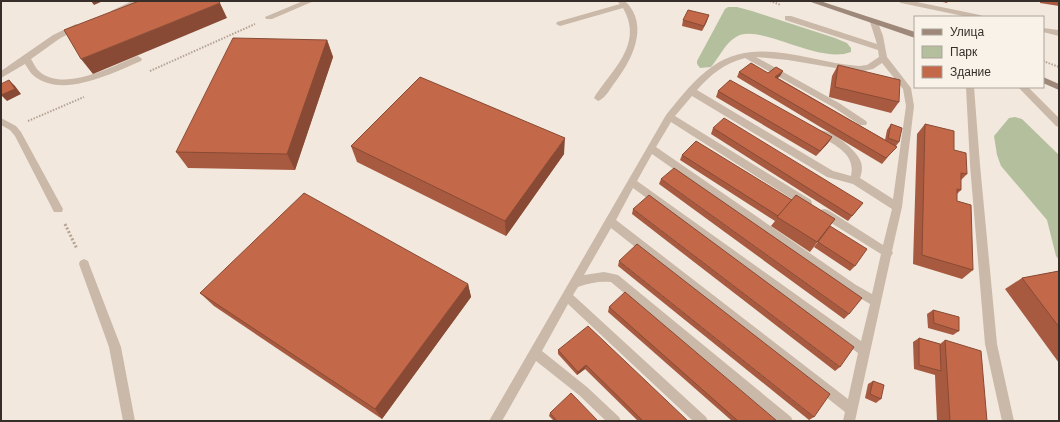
<svg xmlns="http://www.w3.org/2000/svg" width="1060" height="422" font-family="'DM Sans',sans-serif">
<style>
.green{fill:#b4c09d}
.lines{fill:none;stroke-linecap:round;stroke-linejoin:round}
.path-far1{stroke:#b5a293;stroke-width:2;stroke-dasharray:1.5 1.5;stroke-linecap:butt}
.path{stroke:#b5a293;stroke-width:3;stroke-dasharray:2 2;stroke-linecap:butt}
.service{fill:#cab8a9;fill-rule:evenodd}
.minor{fill:#cab8a9;fill-rule:evenodd}
.secondary{fill:#9d887a;fill-rule:evenodd}
.wall{fill:#a85a40}
.shaded-wall{fill:#884a34}
.building{fill:#c3694a;stroke:#884a34}
</style>
<rect width="100%" height="100%" fill="#f2e8dd"/>
<!-- green -->
<g class="green">
<path d="M728,7H737L752,11L835,38L847,43L851,48V52C818,65 758,22 736,37C725,43 719,58 711,67L700,68L697,64V61L725,9Z"/>
<polygon points="1015,117 1022,119 1059,155 1059,260 1056,256 1047,220 1001,166 997,155 994,136 1009,118"/>
</g>
<g class="lines">
<!-- path-far1 -->
<g class="path-far1">
<polyline points="770,1 781,5"/>
<polyline points="1043,61 1059,67"/>
<polyline points="150,71 255,24"/>
<polyline points="28,121 84,97"/>
</g>
<!-- path -->
<polyline class="path" points="65,224 77,249"/>
<!-- service -->
<g class="service">
<polygon points="132,1 142,1 118,13 112,13 111,11"/>
<polygon points="303,1 314,1 272,19 266,19 265,17"/>
<path d="M617,1H625C651,26 631,62 613,85C609,91 604,99 598,101L594,98C612,69 644,45 623,8L560,26L556,24L557,22L620,4Z"/>
<polygon points="897,1 912,1 980,15 984,17 968,17 901,3"/>
<path d="M785,16H791L877,44L870,22L871,20H877L883,36L887,57L911,88L914,106L902,207L892,251L893,253L891,256L855,421H843L845,412L611,228L584,275L604,272L618,275L791,417L793,421H777L611,282C599,281 589,283 578,287L573,295L706,417L708,421H693L568,304L542,351L587,387L619,417L621,421H606L579,395L536,361L502,421H489L666,115C680,98 694,79 713,66C757,35 811,63 859,66L867,65L879,57L878,50L785,20ZM756,57L788,60L859,72L873,69L882,63L903,89L906,106L893,199L860,178C862,172 863,166 860,160C856,150 829,127 818,131L816,133L818,135C834,145 856,153 851,176L833,171L697,90C710,75 725,63 745,58L833,107L860,125H866L867,123L866,121L839,103ZM692,96L827,177L853,184L892,209L883,245L828,210L824,209L820,210L819,213L820,216L881,254L872,294L856,285L656,147L671,122L803,206H811L812,203L811,200L675,116ZM652,154L848,291L870,304L861,341L637,181ZM633,188L858,353L848,399L616,220Z"/>
<path d="M76,24L80,26L79,28L59,39L31,59C34,64 36,69 40,72C64,92 111,67 135,57L138,56L142,59L141,61C112,73 63,99 34,76C30,73 28,68 25,64L1,78V71L53,35Z"/>
<polygon points="1043,28 1059,30 1059,36 1043,32"/>
<polygon points="966,87 974,87 980,165 997,344 1014,421 1002,421 985,344 970,165"/>
<polygon points="1018,87 1028,87 1059,118 1059,127 1056,126"/>
</g>
<!-- minor -->
<g class="minor">
<polygon points="1,118 16,126 21,132 63,209 62,212 54,212 15,136 10,130 1,125"/>
<polygon points="84,259 88,261 89,264 121,347 135,421 123,421 109,347 79,264 80,261"/>
</g>
<!-- secondary -->
<g class="secondary">
<polygon points="808,1 820,1 915,32 915,38"/>
<polygon points="1043,77 1059,84 1059,90 1043,83"/>
</g>
</g>
<!-- wall -->
<g class="wall">
<polygon points="939,1 948,1 947,3"/>
<polygon points="1040,1 1059,1 1059,6 1040,3"/>
<polygon points="683,20 707,21 702,31 682,26"/>
<polygon points="327,40 333,57 295,170 188,168 176,152"/>
<polygon points="838,65 899,102 891,113 829,97 832,76"/>
<polygon points="783,71 780,76 778,78 885,140 887,130 891,124 899,142 896,146 892,152 882,164 737,77 739,72 768,73"/>
<polygon points="718,91 832,137 828,143 816,156 716,97"/>
<polygon points="925,124 954,150 967,174 961,180 961,190 957,194 957,201 973,270 962,279 913,264 917,134"/>
<polygon points="713,128 863,203 848,221 711,134"/>
<polygon points="351,146 564,154 506,236 357,162"/>
<polygon points="682,155 792,200 835,219 810,252 771,226 775,221 680,160"/>
<polygon points="661,179 849,314 844,319 659,184"/>
<polygon points="633,209 840,367 835,371 632,214"/>
<polygon points="830,226 855,266 850,271 814,247"/>
<polygon points="619,261 814,417 809,420 618,266"/>
<polygon points="1059,271 1059,363 1005,289 1022,278"/>
<polygon points="468,284 471,297 382,419 214,306 200,293"/>
<polygon points="609,307 777,421 732,421 608,312"/>
<polygon points="933,310 959,331 953,335 928,328 927,314"/>
<polygon points="919,338 940,344 945,340 987,421 937,421 935,375 914,369 913,342"/>
<polygon points="558,350 688,421 638,421 585,369 577,375 558,354"/>
<polygon points="873,381 881,399 876,403 865,398 868,384"/>
<polygon points="550,413 598,421 554,421 549,416"/>
</g>
<!-- shaded-wall -->
<g class="shaded-wall">
<polygon points="91,1 103,1 94,5"/>
<polygon points="220,3 227,18 93,74 81,59"/>
<polygon points="709,15 707,21 702,31 704,26"/>
<polygon points="327,40 333,57 295,170 287,154"/>
<polygon points="783,71 780,76 772,82 775,77"/>
<polygon points="9,80 15,86 21,94 7,101 1,95"/>
<polygon points="832,137 828,143 816,156 820,151"/>
<polygon points="565,138 564,154 506,236 505,221"/>
<polygon points="468,284 471,297 382,419 375,409"/>
<polygon points="586,365 585,369 577,375 578,372"/>
</g>
<!-- building -->
<g class="building">
<polygon points="139,1 218,1 220,3 81,59 64,30"/>
<polygon points="688,10 709,15 704,26 683,20"/>
<polygon points="233,38 327,40 287,154 176,152"/>
<polygon points="751,63 768,73 776,67 783,71 775,77 897,147 886,158 739,72"/>
<polygon points="838,65 900,80 899,102 835,87"/>
<polygon points="420,77 565,138 505,221 351,146"/>
<polygon points="9,80 15,89 1,95 1,84"/>
<polygon points="730,80 832,137 820,151 718,91"/>
<polygon points="724,118 863,203 852,216 713,128"/>
<polygon points="891,124 902,128 899,142 888,138"/>
<polygon points="925,124 954,131 954,150 966,153 967,174 961,173 961,190 957,189 957,201 971,205 973,270 922,255"/>
<polygon points="696,141 792,200 778,216 682,155"/>
<polygon points="674,168 862,298 849,314 661,179"/>
<polygon points="304,193 468,284 375,409 200,293"/>
<polygon points="649,195 854,347 840,367 633,209"/>
<polygon points="796,195 835,219 817,242 777,217"/>
<polygon points="830,226 867,249 855,266 818,242"/>
<polygon points="637,244 830,394 814,417 619,261"/>
<polygon points="1059,271 1059,327 1022,278"/>
<polygon points="625,292 777,421 738,421 609,307"/>
<polygon points="933,310 959,317 959,331 934,323"/>
<polygon points="588,326 688,421 643,421 586,365 578,372 558,350"/>
<polygon points="919,338 940,344 941,371 919,365"/>
<polygon points="945,340 981,351 987,421 950,421"/>
<polygon points="873,381 884,385 881,399 870,394"/>
<polygon points="571,393 598,421 557,421 550,413"/>
</g>
<!-- border -->
<rect width="1060" height="422" fill="none" stroke="#372d29" stroke-width="4"/>
<!-- legend -->
<rect x="914" y="16" width="130" height="72" fill="#f9f2e9" stroke="#aba39c"/>
<rect x="922" y="29" width="20" height="6" fill="#9d887a" stroke="#aba39c"/>
<text x="950" y="36" font-size="12" fill="#372d29">Улица</text>
<rect x="922" y="46" width="20" height="12" fill="#b4c09d" stroke="#aba39c"/>
<text x="950" y="56" font-size="12" fill="#372d29">Парк</text>
<rect x="922" y="66" width="20" height="12" fill="#c3694a" stroke="#aba39c"/>
<text x="950" y="76" font-size="12" fill="#372d29">Здание</text>
</svg>
